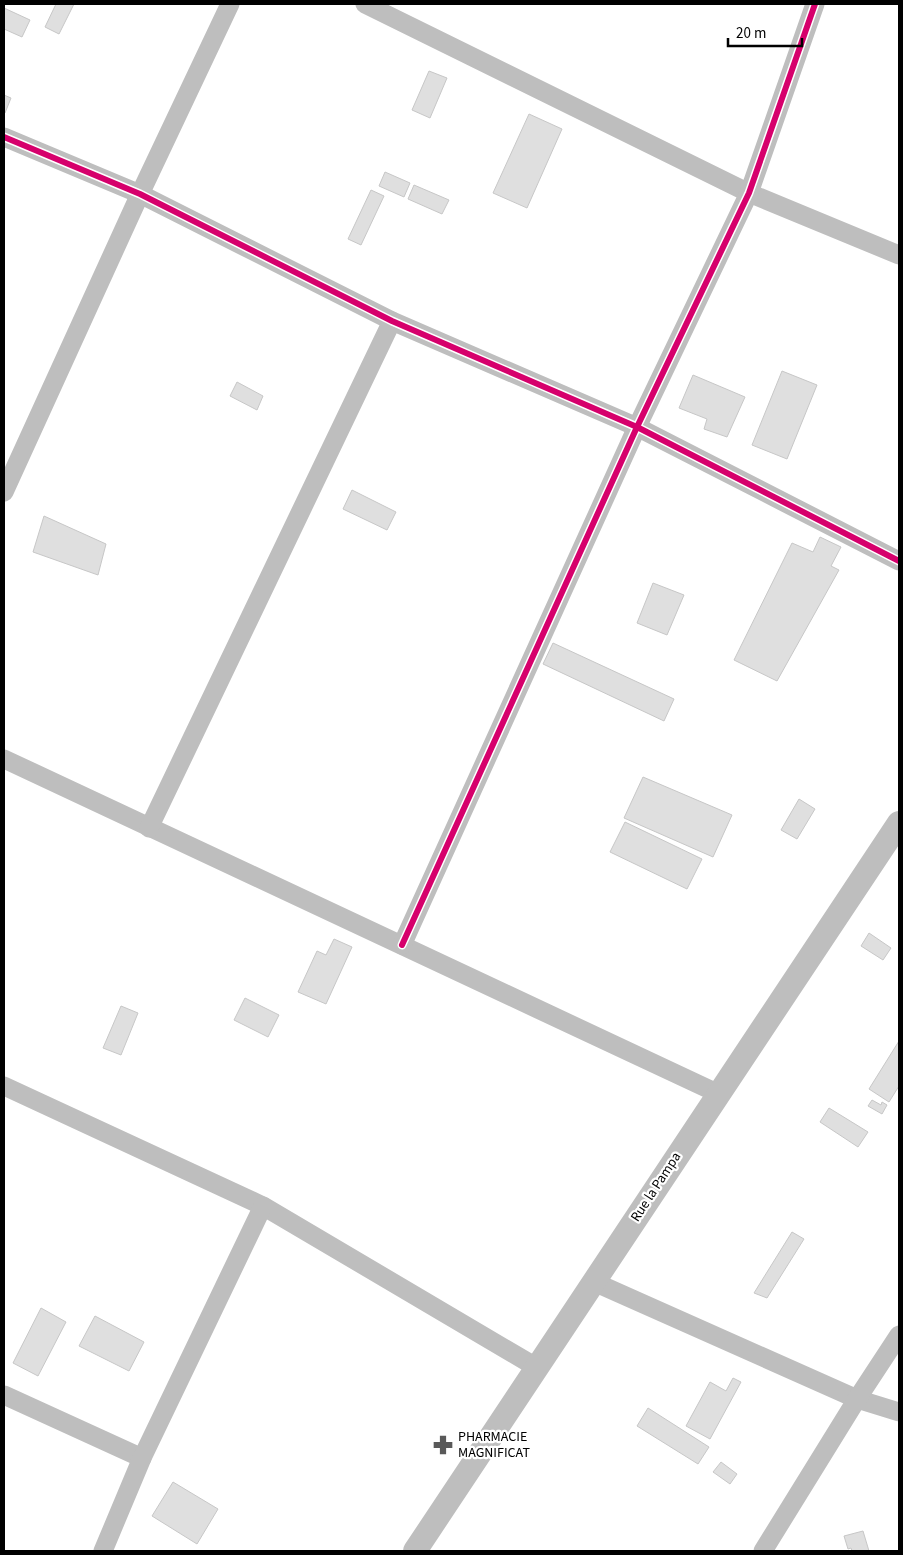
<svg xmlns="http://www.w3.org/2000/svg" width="903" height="1555" font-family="'Source Sans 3',sans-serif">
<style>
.building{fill:#dfdfdf;stroke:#c7c7c7}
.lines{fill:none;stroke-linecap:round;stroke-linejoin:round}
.minor{stroke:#bebebe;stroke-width:19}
.tertiary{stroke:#bebebe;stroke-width:24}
.cycleway-casing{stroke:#fff;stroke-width:9}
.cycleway{stroke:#d6006c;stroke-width:6}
.labels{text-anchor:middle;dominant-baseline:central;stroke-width:4.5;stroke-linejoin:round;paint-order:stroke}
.street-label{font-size:14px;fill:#000;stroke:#fff}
.poi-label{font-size:14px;fill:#000;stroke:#fff;text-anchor:start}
</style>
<rect width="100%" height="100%" fill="#fff"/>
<!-- building -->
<g class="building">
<polygon points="56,4 74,4 59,34 45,27"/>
<polygon points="4,8 30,20 22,37 4,29"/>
<polygon points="429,71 447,78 430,118 412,110"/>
<polygon points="4,95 11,98 5,113 4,112"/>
<polygon points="529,114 562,129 527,208 493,193"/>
<polygon points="385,172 410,183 404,197 379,186"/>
<polygon points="414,185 449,200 442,214 408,199"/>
<polygon points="371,190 384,196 361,245 348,239"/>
<polygon points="782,371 817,385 787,459 752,445"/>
<polygon points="693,375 745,397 727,437 704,429 707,419 679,408"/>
<polygon points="237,382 263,396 257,410 230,396"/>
<polygon points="352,490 396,512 387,530 343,509"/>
<polygon points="44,516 106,544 98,575 33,552"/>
<polygon points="820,537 841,547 831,566 839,570 777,681 734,660 792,543 813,552"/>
<polygon points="653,583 684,595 667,635 637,623"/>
<polygon points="553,643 674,699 664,721 543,664"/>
<polygon points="643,777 732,815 713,857 624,818"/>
<polygon points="799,799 815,809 797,839 781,830"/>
<polygon points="625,822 702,859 687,889 610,852"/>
<polygon points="869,933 891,948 883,960 861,946"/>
<polygon points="334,939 352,947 326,1004 298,992 317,951 326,955"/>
<polygon points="245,998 279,1015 268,1037 234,1020"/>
<polygon points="121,1006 138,1013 121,1055 103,1048"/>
<polygon points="899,1041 899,1086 889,1102 869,1089"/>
<polygon points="872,1100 881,1105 882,1102 887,1105 882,1114 868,1106"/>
<polygon points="829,1108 868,1132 858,1147 820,1122"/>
<polygon points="792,1232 804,1239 767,1298 754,1293"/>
<polygon points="41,1308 66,1322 38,1376 13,1363"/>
<polygon points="95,1316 144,1342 129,1371 79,1346"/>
<polygon points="733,1378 741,1382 710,1439 686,1426 710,1382 726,1391"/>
<polygon points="648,1408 709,1447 698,1464 637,1426"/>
<polygon points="721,1462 737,1474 730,1484 713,1472"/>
<polygon points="173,1482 218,1509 197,1544 152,1516"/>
<polygon points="863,1531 869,1551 852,1551 851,1548 848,1549 844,1536"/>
</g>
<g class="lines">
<!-- minor -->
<g class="minor">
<polyline points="365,4 749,193 899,255"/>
<polyline points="4,137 140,194 392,321 637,427 899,561"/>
<polyline points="4,492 140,194 230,4"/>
<polyline points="4,759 717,1093"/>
<polyline points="149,828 392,321"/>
<polyline points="402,945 637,427 749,193 815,4"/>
<polyline points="4,1086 263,1206 536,1367"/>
<polyline points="594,1282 857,1399 899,1412"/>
<polyline points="4,1395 142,1458"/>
<polyline points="103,1551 142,1458 263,1206"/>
<polyline points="763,1551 857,1399 899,1335"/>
</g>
<!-- tertiary -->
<polyline class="tertiary" points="415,1551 899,823"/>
<defs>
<g id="cycleway">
<polyline points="4,137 140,194 392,321 637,427 899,561"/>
<polyline points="402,945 637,427 749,193 815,4"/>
</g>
</defs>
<!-- cycleway casing -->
<use href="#cycleway" class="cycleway-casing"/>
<!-- cycleway -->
<use href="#cycleway" class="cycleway"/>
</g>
<!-- icons -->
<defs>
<symbol id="pharmacy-bare" viewBox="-9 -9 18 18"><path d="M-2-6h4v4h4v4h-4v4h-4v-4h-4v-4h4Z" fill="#595959" stroke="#fff" stroke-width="2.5" paint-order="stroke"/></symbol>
</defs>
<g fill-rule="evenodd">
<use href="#pharmacy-bare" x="429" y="1431" width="28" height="28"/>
</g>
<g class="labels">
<!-- street labels -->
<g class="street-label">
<text transform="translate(656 1187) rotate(-57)">Rue la Pampa</text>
</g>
<!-- poi labels -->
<g class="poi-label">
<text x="458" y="1437">PHARMACIE<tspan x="458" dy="16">MAGNIFICAT</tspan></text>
</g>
</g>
<!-- border -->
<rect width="903" height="1555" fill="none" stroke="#000000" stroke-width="10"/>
<!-- scale -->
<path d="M728 38v8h74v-8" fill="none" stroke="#000000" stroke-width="2.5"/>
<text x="736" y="38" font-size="15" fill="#000000" stroke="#ffffff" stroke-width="4" paint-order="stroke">20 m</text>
</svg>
